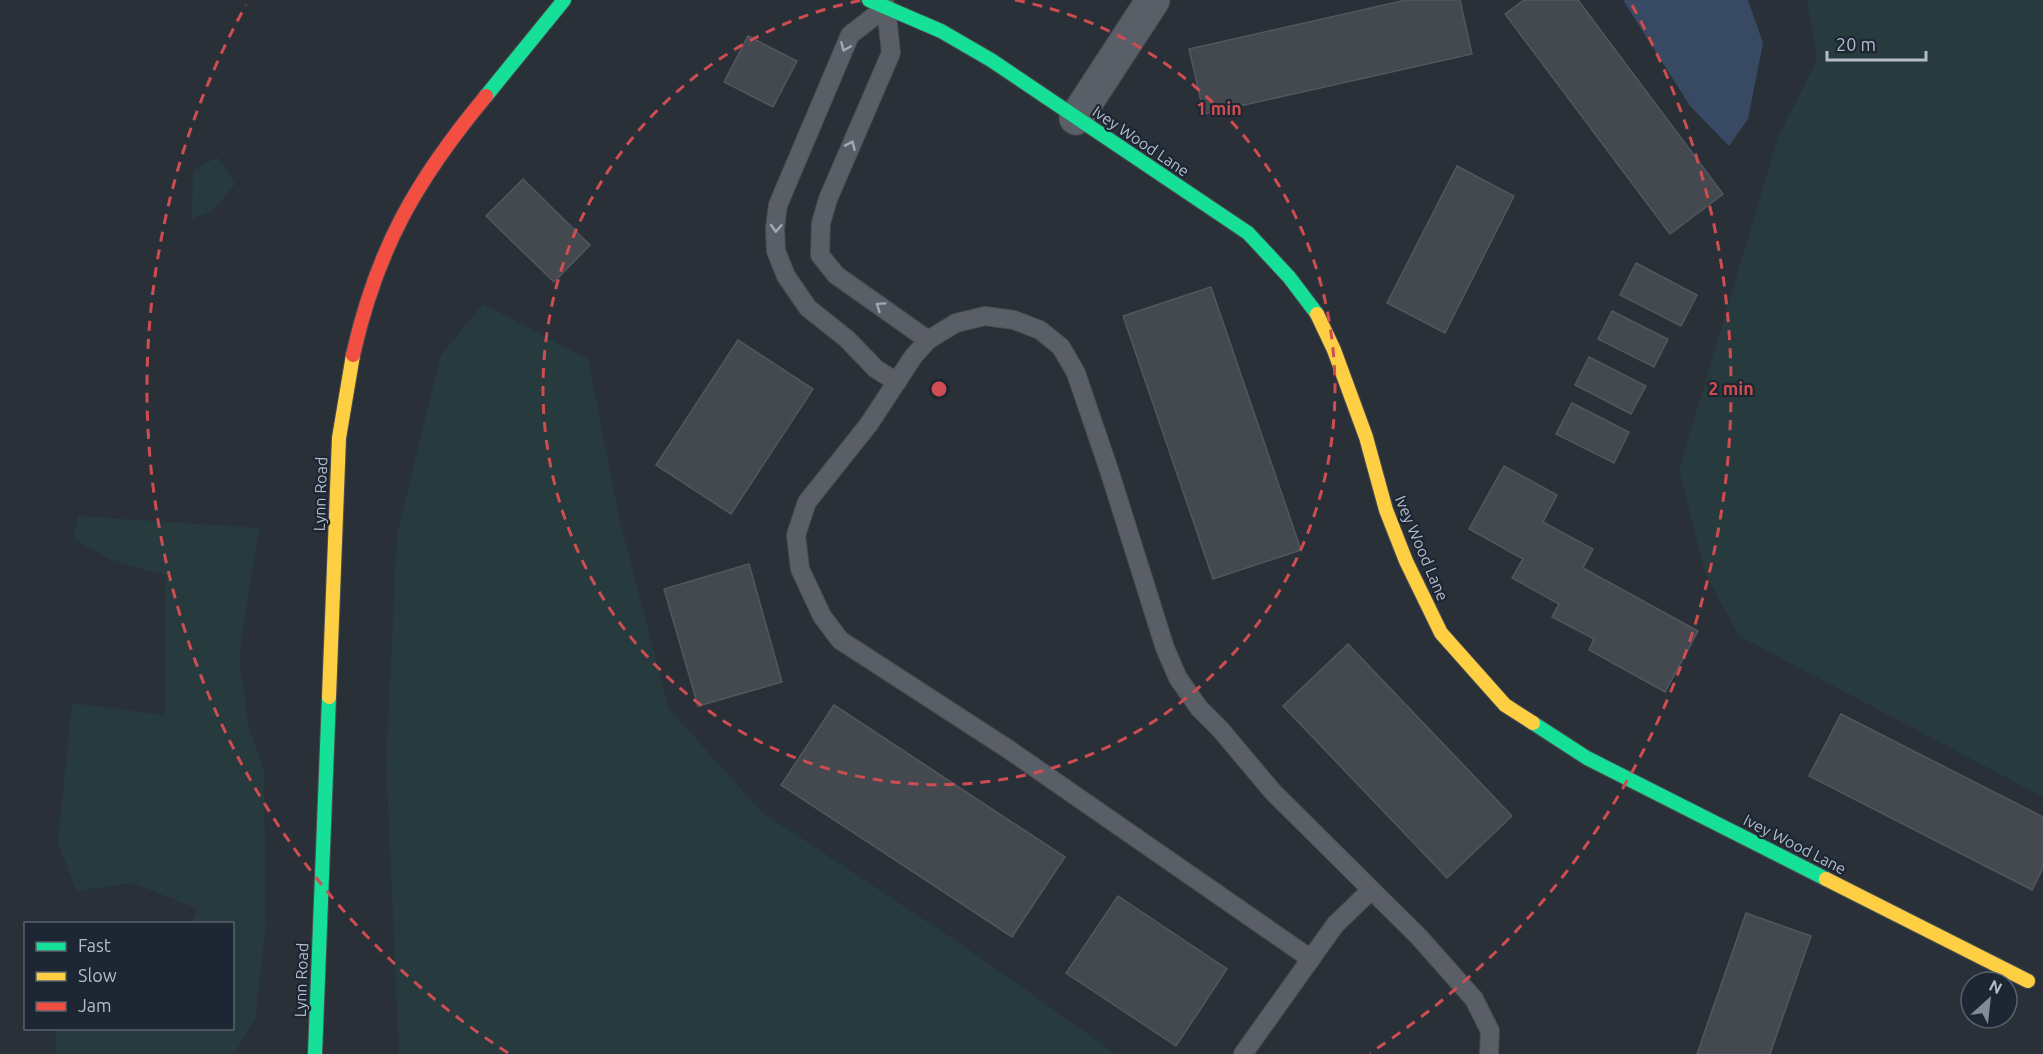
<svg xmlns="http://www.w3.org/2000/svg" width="2043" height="1054" font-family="Ubuntu,sans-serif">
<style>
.green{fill:#273a3e}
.water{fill:#384963}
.building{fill:#444950;stroke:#52575f;stroke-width:1.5}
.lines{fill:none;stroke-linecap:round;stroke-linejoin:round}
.lane-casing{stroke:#484c53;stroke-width:20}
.street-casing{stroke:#484c53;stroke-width:35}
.fast-casing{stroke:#484c53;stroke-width:16}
.slow-casing{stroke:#484c53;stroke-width:16}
.jam-casing{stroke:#484c53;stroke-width:16}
.lane{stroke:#5a5e66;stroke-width:18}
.street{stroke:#5a5e66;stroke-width:33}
.fast{stroke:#16e098;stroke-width:14}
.slow{stroke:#ffcf43;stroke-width:14}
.jam{stroke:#f24e42;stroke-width:14}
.oneway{stroke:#a2a9b5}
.ring{fill:none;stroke:#ce4d50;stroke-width:3;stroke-dasharray:10 8}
.labels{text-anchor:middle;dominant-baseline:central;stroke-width:4.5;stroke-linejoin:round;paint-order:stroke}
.street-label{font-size:16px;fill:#b4bcc9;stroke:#1d2633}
.centre{fill:#ce4d50;stroke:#1d2633;stroke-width:3}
.ring-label{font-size:18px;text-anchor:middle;font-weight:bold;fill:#ce4d50;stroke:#1d2633;stroke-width:4.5;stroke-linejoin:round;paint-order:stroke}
</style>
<rect width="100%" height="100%" fill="#2a3038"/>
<!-- green -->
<g class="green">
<polygon points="1807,0 2043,0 2043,797 1739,636 1706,575 1679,470 1778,137 1817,60"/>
<polygon points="217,157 235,184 212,211 192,219 193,171"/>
<polygon points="483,304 588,359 620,522 669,709 762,812 968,949 1116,1054 399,1054 386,763 397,534 441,355"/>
<polygon points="78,516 259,528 239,656 249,729 264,770 266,925 255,1019 234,1054 55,1054 56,1029 232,1028 232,924 191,923 198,909 133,883 76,891 58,842 72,703 165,715 166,576 109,559 74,539"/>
</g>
<!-- water -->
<polygon class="water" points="1623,0 1748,0 1763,43 1748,119 1729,146 1690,106"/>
<!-- building -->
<g class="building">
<polygon points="1406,0 1460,0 1472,54 1204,114 1189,49"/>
<polygon points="1524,0 1578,0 1723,194 1670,234 1505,14"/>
<polygon points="748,36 797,61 773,107 724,82"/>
<polygon points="1457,166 1514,196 1445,333 1387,303"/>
<polygon points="523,179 590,245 554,282 486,216"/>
<polygon points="1636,263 1697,295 1681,326 1620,295"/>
<polygon points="1211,287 1301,550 1213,579 1123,316"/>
<polygon points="1612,311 1668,339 1654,367 1598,339"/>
<polygon points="738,340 813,389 731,514 656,465"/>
<polygon points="1589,357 1646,386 1631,414 1575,385"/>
<polygon points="1572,403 1629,432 1614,463 1556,434"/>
<polygon points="1504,466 1557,495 1543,522 1593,549 1583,568 1698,631 1665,692 1589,650 1594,639 1552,617 1559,604 1512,578 1523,559 1469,529"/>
<polygon points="749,564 782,682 698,706 664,589"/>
<polygon points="1348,644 1512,816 1447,878 1283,706"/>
<polygon points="834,705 1065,857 1012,937 781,785"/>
<polygon points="1841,714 2043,817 2043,868 2032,890 1809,776"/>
<polygon points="1118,896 1227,969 1176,1046 1066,973"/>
<polygon points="1746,913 1811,936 1770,1054 1697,1054"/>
</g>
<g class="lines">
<defs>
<g id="lane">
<polyline points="886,7 850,35 778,205 775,228 776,251 786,276 808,308 847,339 876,369 897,382"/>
<polyline points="886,7 891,53 828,199 821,223 820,255 836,275 928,340"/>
<polyline points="1311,959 1008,749 840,640 822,616 800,569 796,535 807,502 869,424 913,357 928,340 956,323 985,316 1014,320 1040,330 1061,347 1076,373 1109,470 1165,648 1178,678 1199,708 1220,729 1273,792 1419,937 1474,999 1490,1031 1489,1054"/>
<polyline points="1243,1054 1335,925 1371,890"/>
</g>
<polyline id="street" points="1076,118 1153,0"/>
<g id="fast">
<polyline points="869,0 941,31 991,60 1248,233 1289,277 1317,314"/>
<polyline points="486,96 564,0"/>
<polyline points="1533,723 1587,758 1826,879"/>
<polyline points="315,1054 329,697"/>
</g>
<g id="slow">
<polyline points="1317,314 1334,350 1366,437 1386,510 1406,561 1441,633 1505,705 1533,723"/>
<polyline points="329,697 339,438 353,355"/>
<polyline points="1826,879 2028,981"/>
</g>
<path id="jam" d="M353,355C377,248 417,179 486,96"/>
</defs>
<!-- lane casing -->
<use href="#lane" class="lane-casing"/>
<!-- street casing -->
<use href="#street" class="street-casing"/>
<!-- fast casing -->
<use href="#fast" class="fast-casing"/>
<!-- slow casing -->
<use href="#slow" class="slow-casing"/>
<!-- jam casing -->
<use href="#jam" class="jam-casing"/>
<!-- lane -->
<use href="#lane" class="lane"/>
<!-- street -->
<use href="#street" class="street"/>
<!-- fast -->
<use href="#fast" class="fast"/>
<!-- slow -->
<use href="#slow" class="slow"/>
<!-- jam -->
<use href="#jam" class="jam"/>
</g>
<!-- one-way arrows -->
<defs><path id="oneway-chevron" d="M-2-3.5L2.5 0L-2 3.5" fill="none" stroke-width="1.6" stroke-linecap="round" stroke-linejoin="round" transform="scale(1.5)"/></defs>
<g class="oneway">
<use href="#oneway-chevron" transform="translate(845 47) rotate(113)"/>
<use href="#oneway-chevron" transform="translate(851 145) rotate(-66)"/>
<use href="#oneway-chevron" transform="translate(776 228) rotate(93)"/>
<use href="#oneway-chevron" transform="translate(880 306) rotate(-145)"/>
</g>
<!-- distance rings -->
<g class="ring">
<path d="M1015 0A396 396 0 1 1 863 0"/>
<path d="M508 1053A792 792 0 0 1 246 5M1632 5A792 792 0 0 1 1370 1053"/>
</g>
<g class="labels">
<!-- street labels -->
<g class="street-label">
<text transform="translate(1141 141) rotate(34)">Ivey Wood Lane</text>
<text transform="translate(320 494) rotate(-88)">Lynn Road</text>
<text transform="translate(1422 548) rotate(67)">Ivey Wood Lane</text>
<text transform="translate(1795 844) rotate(27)">Ivey Wood Lane</text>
<text transform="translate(301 980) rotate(-88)">Lynn Road</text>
</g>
</g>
<circle cx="939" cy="389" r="9" class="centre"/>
<g class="ring-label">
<text x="1219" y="115">1 min</text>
<text x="1731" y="395">2 min</text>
</g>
<!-- legend -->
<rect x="24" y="922" width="210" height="108" fill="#1d2633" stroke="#59626f" stroke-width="1.5"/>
<rect x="36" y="942" width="30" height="9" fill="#16e098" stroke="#59626f" stroke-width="1.5"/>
<text x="78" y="952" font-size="18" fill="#b4bcc9">Fast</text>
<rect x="36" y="972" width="30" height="9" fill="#ffcf43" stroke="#59626f" stroke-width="1.5"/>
<text x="78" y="982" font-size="18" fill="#b4bcc9">Slow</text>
<rect x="36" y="1002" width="30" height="9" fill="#f24e42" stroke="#59626f" stroke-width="1.5"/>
<text x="78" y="1012" font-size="18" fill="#b4bcc9">Jam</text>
<!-- north arrow -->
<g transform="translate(1989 1000) rotate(27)"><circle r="28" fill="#1d2633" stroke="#59626f" stroke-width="1.5"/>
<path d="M0-4.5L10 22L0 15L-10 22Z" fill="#848b96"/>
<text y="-9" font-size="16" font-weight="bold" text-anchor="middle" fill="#b4bcc9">N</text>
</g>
<!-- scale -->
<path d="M1827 51v9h99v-9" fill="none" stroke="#b4bcc9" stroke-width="3"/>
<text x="1836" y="51" font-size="18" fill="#b4bcc9" stroke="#1d2633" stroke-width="4.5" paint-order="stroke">20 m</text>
</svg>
